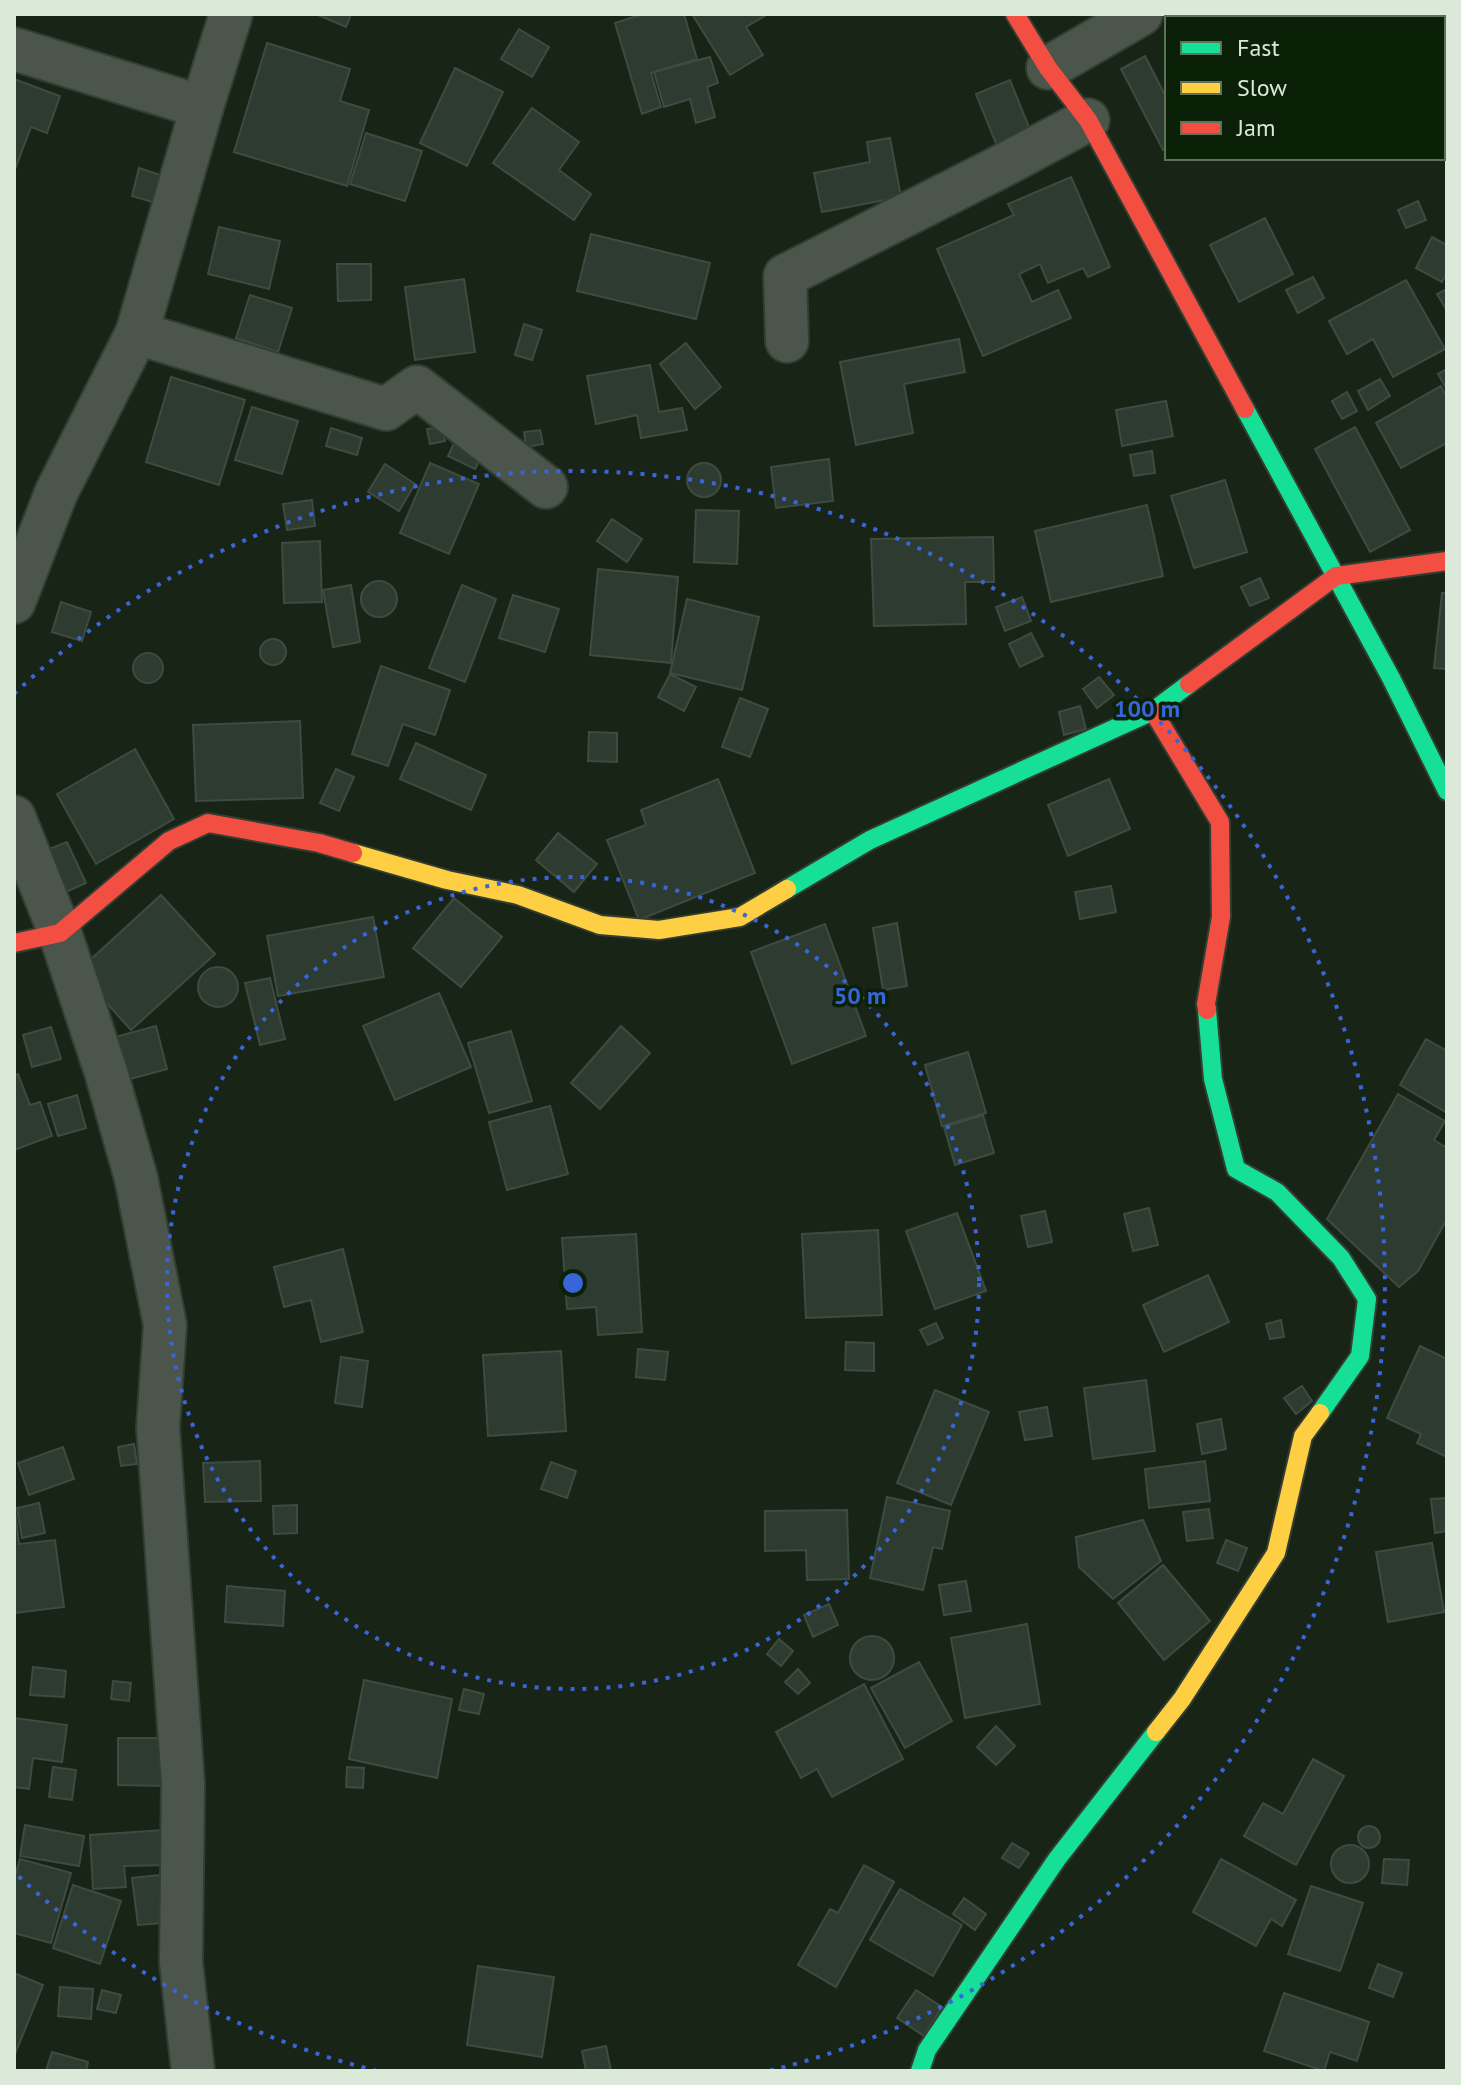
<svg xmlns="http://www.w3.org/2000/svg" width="1461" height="2085" font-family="'PT Sans',sans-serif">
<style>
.building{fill:#2d3b30;stroke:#3d4b40;stroke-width:2}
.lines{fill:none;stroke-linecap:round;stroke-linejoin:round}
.street-casing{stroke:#333e32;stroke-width:46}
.fast-casing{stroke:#333e32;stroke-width:22}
.slow-casing{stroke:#333e32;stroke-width:22}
.jam-casing{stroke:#333e32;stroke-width:22}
.street{stroke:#4c554b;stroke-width:42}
.fast{stroke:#16e098;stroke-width:18}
.slow{stroke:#ffcf43;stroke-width:18}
.jam{stroke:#f24e42;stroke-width:18}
.ring{fill:none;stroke:#3965d8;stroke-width:4;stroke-dasharray:4 8}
.centre{fill:#3965d8;stroke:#0a2107;stroke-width:4}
.ring-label{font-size:24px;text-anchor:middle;font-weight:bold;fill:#3965d8;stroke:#0a2107;stroke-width:7;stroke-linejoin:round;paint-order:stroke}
</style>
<rect width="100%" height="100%" fill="#182516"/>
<!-- building -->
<g class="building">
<polygon points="316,14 351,14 346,27"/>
<polygon points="643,14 684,14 697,59 651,73 661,107 642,114 615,23"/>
<polygon points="692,14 768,14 746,27 763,55 730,75"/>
<polygon points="519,29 549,47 532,77 501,59"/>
<polygon points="267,43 350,69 340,101 369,110 347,186 234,152"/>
<polygon points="1145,56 1167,99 1167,147 1163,150 1121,69"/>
<polygon points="710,57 718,83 707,87 715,117 696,123 690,99 664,107 654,72"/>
<polygon points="455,68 503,92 467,166 420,143"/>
<polygon points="14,79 60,96 47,133 31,127 14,172"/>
<polygon points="1010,80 1033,137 999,151 976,94"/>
<polygon points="532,108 579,142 559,170 591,194 574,220 493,163"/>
<polygon points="366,133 422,151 405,201 350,184"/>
<polygon points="890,138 901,197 822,212 814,173 870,162 867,142"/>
<polygon points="139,168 163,176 156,203 132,196"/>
<polygon points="1071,177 1110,267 1088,277 1083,268 1048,283 1040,264 1019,274 1032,302 1058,290 1071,318 983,356 937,249 1014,215 1008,204"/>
<polygon points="1418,201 1426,220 1406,228 1398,210"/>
<polygon points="1265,218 1293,274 1239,302 1210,245"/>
<polygon points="219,227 280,241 269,289 208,274"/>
<polygon points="591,234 710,263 696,319 577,291"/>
<polygon points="1432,237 1447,245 1447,272 1442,282 1416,268"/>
<polygon points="337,264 371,264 371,300 338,301"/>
<polygon points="1313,277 1324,298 1298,313 1286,290"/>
<polygon points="464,279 475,352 415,360 405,287"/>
<polygon points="1406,280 1445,349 1393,377 1373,339 1347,354 1329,321"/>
<polygon points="1447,289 1447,311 1437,294"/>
<polygon points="250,295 292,308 278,352 236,338"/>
<polygon points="524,324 542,330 532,360 515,355"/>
<polygon points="959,339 965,372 904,384 913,433 856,445 840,362"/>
<polygon points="686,343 721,387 695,409 660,364"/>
<polygon points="650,365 659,412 682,408 687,430 641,438 637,415 596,424 587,376"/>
<polygon points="1447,369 1447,390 1438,374"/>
<polygon points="171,377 245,400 219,485 146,462"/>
<polygon points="1380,379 1390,396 1368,410 1358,391"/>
<polygon points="1441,386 1447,398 1447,443 1401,468 1376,423"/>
<polygon points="1347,392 1357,411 1342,419 1332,401"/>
<polygon points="1166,401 1173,436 1122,446 1116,410"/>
<polygon points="252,407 298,421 282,474 235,460"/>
<polygon points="443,427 445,441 430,444 427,429"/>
<polygon points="1355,427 1410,530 1370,552 1315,449"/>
<polygon points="331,428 362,438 357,455 326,446"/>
<polygon points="540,430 543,444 526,447 524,432"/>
<polygon points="456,439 483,453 475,469 448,456"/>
<polygon points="1152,451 1155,473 1134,476 1130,455"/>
<polygon points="829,459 833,501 776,508 771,467"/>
<circle cx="704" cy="480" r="17"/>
<polygon points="430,463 479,484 449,554 400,533"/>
<polygon points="385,464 415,484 399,511 368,492"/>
<polygon points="1225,480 1247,552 1194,568 1171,496"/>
<polygon points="312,500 315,526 287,530 283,504"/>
<polygon points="1147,505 1163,576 1051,602 1035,531"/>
<polygon points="696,510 739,511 737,564 694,562"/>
<polygon points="612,519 642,539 627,562 597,541"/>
<polygon points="993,537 994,582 965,582 966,624 874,626 871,539"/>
<polygon points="320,541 322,602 284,603 282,543"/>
<polygon points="598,569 678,577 671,663 590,655"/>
<polygon points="1260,578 1269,598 1250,606 1241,587"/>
<circle cx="379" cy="599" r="18"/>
<polygon points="351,585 360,642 333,647 323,590"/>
<polygon points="462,585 496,599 465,682 429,668"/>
<polygon points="1442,593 1447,593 1447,669 1434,668"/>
<polygon points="513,595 559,609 545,652 499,638"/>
<polygon points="1022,597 1031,621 1005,631 996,607"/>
<polygon points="687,599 759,617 742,690 670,673"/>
<polygon points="61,602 91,612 82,641 52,632"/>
<polygon points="1031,633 1043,656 1020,667 1009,644"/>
<circle cx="273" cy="652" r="13"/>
<circle cx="148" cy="668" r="15"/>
<polygon points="381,666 450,690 435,735 403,724 388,766 352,754"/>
<polygon points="670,674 696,687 684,711 658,697"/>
<polygon points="1099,677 1114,695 1097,708 1083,689"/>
<polygon points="740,698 768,709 750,757 722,747"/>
<polygon points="1080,706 1086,729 1064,735 1059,712"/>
<polygon points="300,721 303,798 196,801 193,725"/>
<polygon points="589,732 617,733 617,762 588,761"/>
<polygon points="416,743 486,775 471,810 400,779"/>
<polygon points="135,749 174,819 96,864 57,794"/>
<polygon points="336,769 354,777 339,811 320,803"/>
<polygon points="718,779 755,873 639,920 607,840 646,825 641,810"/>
<polygon points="1109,779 1130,829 1068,856 1048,805"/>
<polygon points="558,833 597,864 574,892 536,860"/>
<polygon points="67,842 86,883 57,896 39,853"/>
<polygon points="1111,886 1116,912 1080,919 1075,892"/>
<polygon points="161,895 215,954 131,1030 78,971"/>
<polygon points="454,898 502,937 461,987 413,948"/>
<polygon points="373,917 384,977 278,996 267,936"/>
<polygon points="897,923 907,986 883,990 873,928"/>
<polygon points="825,924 866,1036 792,1064 751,952"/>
<circle cx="218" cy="987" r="20"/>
<polygon points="270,978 285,1039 260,1045 245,983"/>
<polygon points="439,993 471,1067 395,1100 363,1026"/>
<polygon points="156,1026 167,1069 119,1082 108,1039"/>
<polygon points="621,1026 650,1053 600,1109 571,1083"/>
<polygon points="51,1027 61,1059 32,1067 23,1035"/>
<polygon points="511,1031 532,1101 489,1113 468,1043"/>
<polygon points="1426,1039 1447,1051 1447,1113 1400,1085"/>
<polygon points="968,1052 986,1113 942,1126 925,1065"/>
<polygon points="18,1074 30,1105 40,1102 52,1136 14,1150 14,1076"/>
<polygon points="1398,1094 1445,1121 1434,1140 1447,1148 1447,1219 1418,1271 1399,1287 1327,1219"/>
<polygon points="77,1095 86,1128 58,1136 48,1104"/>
<polygon points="550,1106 568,1174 507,1190 489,1122"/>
<polygon points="983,1115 994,1153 955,1165 944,1127"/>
<polygon points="1149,1208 1158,1245 1133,1251 1124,1214"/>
<polygon points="1045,1211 1052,1242 1028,1247 1021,1216"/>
<polygon points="957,1213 986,1291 935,1309 906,1231"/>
<polygon points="878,1230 882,1315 806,1318 802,1234"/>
<polygon points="636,1234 642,1332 598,1335 596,1307 567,1309 562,1238"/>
<polygon points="343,1249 363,1332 321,1342 311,1300 284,1307 274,1267"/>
<polygon points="1208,1275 1229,1322 1164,1352 1143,1305"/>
<polygon points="1281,1320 1284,1337 1270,1339 1266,1324"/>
<polygon points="936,1323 943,1338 928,1345 920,1330"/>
<polygon points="846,1342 874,1343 874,1371 845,1370"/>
<polygon points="1420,1346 1447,1359 1447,1457 1417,1443 1421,1434 1387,1418"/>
<polygon points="638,1349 668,1352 665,1380 636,1377"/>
<polygon points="561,1351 566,1431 488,1436 483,1355"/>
<polygon points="341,1357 368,1361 362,1407 335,1403"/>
<polygon points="1146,1380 1155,1451 1093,1459 1084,1388"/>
<polygon points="1302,1386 1312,1401 1296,1414 1284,1398"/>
<polygon points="935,1390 989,1412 951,1505 897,1483"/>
<polygon points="1047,1407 1052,1436 1025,1440 1019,1412"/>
<polygon points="1221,1419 1226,1449 1202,1454 1197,1424"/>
<polygon points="134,1444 137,1464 121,1466 118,1447"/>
<polygon points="63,1447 74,1479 29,1495 18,1463"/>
<polygon points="260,1461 261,1501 205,1502 203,1463"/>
<polygon points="1205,1461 1210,1501 1149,1508 1145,1469"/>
<polygon points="551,1462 576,1471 567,1498 541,1489"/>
<polygon points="887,1497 950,1511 942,1549 933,1547 923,1590 870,1578"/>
<polygon points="1447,1498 1447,1531 1435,1533 1431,1499"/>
<polygon points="14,1501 19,1544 55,1540 64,1607 14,1613"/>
<polygon points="39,1503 45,1533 22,1538 17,1508"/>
<polygon points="297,1505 297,1533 274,1534 273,1506"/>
<polygon points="1209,1509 1213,1538 1187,1541 1183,1512"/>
<polygon points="847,1510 849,1579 807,1580 806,1550 765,1551 765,1511"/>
<polygon points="1143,1520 1161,1561 1113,1599 1079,1567 1076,1537"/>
<polygon points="1226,1540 1247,1548 1238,1571 1217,1563"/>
<polygon points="1432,1543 1444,1612 1388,1622 1376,1552"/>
<polygon points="1163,1565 1210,1621 1164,1660 1118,1603"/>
<polygon points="966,1581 971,1611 944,1615 939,1585"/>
<polygon points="227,1586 285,1591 283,1626 225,1622"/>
<polygon points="829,1604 838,1625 813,1637 804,1615"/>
<polygon points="1027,1624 1040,1704 965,1718 951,1638"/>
<circle cx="872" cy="1658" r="22"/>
<polygon points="779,1639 793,1651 781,1666 767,1654"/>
<polygon points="919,1662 952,1721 905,1748 871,1688"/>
<polygon points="33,1667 66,1671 64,1697 30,1695"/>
<polygon points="798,1669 810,1683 798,1694 785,1682"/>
<polygon points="364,1680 452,1699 437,1778 349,1759"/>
<polygon points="113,1681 131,1683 129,1701 111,1699"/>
<polygon points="864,1684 903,1759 832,1797 817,1769 801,1778 776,1732"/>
<polygon points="464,1689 484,1694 479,1714 459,1710"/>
<polygon points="14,1718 67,1725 62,1762 33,1758 29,1789 14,1787"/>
<polygon points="996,1726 1015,1746 996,1765 977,1747"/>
<polygon points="118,1738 169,1738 169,1786 118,1785"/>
<polygon points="1313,1759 1344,1776 1296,1865 1244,1836 1263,1803 1283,1814"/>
<polygon points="53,1767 76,1770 72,1800 49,1797"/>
<polygon points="347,1767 364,1768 363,1788 346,1787"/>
<polygon points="25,1825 84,1836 79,1866 20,1856"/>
<circle cx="1369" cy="1837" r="11"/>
<polygon points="164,1830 166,1865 124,1866 126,1887 93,1889 90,1835"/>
<polygon points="1012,1843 1029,1853 1019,1868 1002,1858"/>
<circle cx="1350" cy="1864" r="19"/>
<polygon points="20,1859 71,1873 51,1943 14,1933 14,1880"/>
<polygon points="1221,1859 1296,1900 1282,1926 1271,1919 1256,1946 1193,1912"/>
<polygon points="1384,1859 1409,1860 1407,1885 1382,1883"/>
<polygon points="864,1865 894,1882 836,1987 798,1965 830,1909 838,1913"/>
<polygon points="169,1874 174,1922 138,1925 132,1878"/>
<polygon points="73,1885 121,1901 100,1964 53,1948"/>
<polygon points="1311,1886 1363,1903 1340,1971 1288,1954"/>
<polygon points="900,1889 962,1925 933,1976 870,1940"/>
<polygon points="964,1898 986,1914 975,1930 953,1914"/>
<polygon points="1378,1964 1402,1973 1393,1997 1369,1988"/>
<polygon points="478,1966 554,1977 542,2057 467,2045"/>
<polygon points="14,1973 43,1985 15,2054 14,2054"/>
<polygon points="60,1987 93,1989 91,2019 58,2016"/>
<polygon points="102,1990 121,1995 116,2013 97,2009"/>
<polygon points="916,1990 942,2007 924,2036 897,2018"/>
<polygon points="1284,1993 1369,2022 1357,2061 1330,2052 1324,2071 1264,2051"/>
<polygon points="606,2046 611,2071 586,2071 582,2051"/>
<polygon points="52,2052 88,2062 86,2071 46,2071"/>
</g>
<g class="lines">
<defs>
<g id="street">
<polyline points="1396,14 1399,18"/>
<polyline points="14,49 202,107"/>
<polyline points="1048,68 1141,14"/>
<polyline points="1443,100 1447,111"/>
<polyline points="137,333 386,409 417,387 546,487"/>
<polyline points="787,341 785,276 996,169 1088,120"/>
<polyline points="14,602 56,493 137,333 202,107 231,14"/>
<polyline points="14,817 60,933 106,1072 136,1178 165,1325 158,1427 183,1784 181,1962 193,2071"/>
</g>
<g id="fast">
<polyline points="1245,409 1391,678 1447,791"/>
<polyline points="787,889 870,840 1153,711 1189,684"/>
<polyline points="1207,1010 1213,1079 1236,1169 1277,1192 1341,1258 1367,1299 1360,1356 1320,1413"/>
<polyline points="920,2071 927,2050 1057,1859 1156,1732"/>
</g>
<g id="slow">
<polyline points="353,853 447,880 518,895 600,925 659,930 740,917 787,889"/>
<polyline points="1156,1732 1182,1699 1276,1553 1303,1436 1320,1413"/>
</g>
<g id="jam">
<polyline points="1015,14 1048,68 1088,120 1245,409"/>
<polyline points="1189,684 1336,576 1447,561"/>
<polyline points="1153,711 1220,822 1221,917 1206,1004 1207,1010"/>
<polyline points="14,943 60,933 169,841 208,823 319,843 353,853"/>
</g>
</defs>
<!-- street casing -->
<use href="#street" class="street-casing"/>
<!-- fast casing -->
<use href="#fast" class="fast-casing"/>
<!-- slow casing -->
<use href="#slow" class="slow-casing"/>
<!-- jam casing -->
<use href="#jam" class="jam-casing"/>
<!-- street -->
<use href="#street" class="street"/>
<!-- fast -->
<use href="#fast" class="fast"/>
<!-- slow -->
<use href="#slow" class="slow"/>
<!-- jam -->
<use href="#jam" class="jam"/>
</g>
<!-- distance rings -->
<g class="ring">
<circle cx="573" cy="1283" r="406"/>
<path d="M377 2071A812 812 0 0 1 14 1872M14 694A812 812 0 1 1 769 2071"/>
</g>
<circle cx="573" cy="1283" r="12" class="centre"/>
<g class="ring-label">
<text x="1147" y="717">100 m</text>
<text x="860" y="1004">50 m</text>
</g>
<!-- border -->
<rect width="1461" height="2085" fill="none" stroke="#dae9d8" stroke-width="32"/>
<!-- legend -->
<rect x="1165" y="16" width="280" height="144" fill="#0a2107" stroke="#5d715b" stroke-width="2"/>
<rect x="1181" y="42" width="40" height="12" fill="#16e098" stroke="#5d715b" stroke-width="2"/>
<text x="1237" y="56" font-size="24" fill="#dae9d8">Fast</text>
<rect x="1181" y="82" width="40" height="12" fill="#ffcf43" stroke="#5d715b" stroke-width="2"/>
<text x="1237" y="96" font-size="24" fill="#dae9d8">Slow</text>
<rect x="1181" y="122" width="40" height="12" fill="#f24e42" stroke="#5d715b" stroke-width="2"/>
<text x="1237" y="136" font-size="24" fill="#dae9d8">Jam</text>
</svg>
